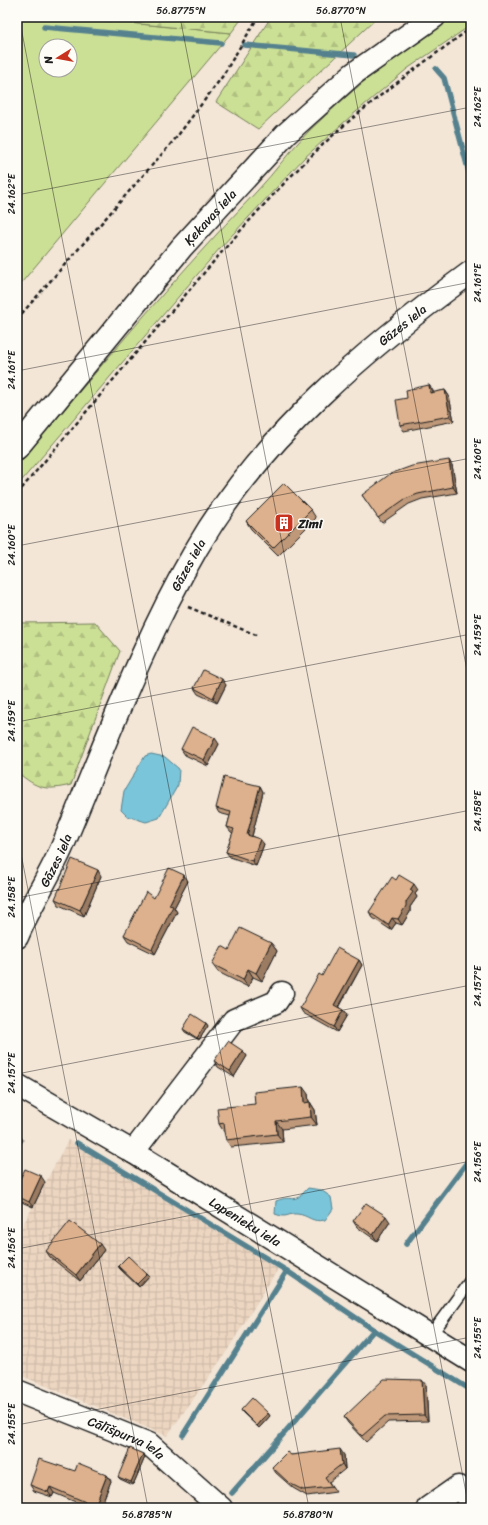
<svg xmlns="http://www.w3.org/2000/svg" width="488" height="1525" font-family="Sriracha,sans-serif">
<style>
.industrial{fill:url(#industrial-grid)}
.grass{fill:#cce095;stroke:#747e58;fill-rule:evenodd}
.forest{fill:url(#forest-firs);stroke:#747e58}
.water{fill:#7ac5da;stroke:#54818e}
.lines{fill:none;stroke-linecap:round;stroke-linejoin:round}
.stream{stroke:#54818e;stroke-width:5.5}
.service-casing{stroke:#1c1c1c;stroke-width:14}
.minor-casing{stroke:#1c1c1c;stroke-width:25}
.secondary-casing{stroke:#1c1c1c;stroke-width:25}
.path{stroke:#1c1c1c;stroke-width:2.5;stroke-dasharray:4 3;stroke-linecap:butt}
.service{stroke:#fdfcf7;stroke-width:11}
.minor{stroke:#fdfcf7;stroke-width:22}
.secondary{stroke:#fdfcf7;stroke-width:22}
.wall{fill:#be9879;stroke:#1c1c1c}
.shaded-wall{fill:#9b7c63;stroke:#1c1c1c}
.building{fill:#ddb18d;stroke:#1c1c1c}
.ticks{fill:none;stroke:#1c1c1c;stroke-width:1;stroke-opacity:0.45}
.labels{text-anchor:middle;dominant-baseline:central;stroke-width:3;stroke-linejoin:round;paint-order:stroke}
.street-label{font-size:13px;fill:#1c1c1c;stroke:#fdfcf7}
.poi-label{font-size:13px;font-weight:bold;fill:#1c1c1c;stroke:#fdfcf7;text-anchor:start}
.neatline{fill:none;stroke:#1c1c1c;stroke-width:1.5}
.ticks-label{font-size:10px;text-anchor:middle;fill:#1c1c1c}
</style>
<defs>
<pattern id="industrial-grid" width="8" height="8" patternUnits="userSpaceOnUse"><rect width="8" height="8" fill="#ecd6c1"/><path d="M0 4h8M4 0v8" fill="none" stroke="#cab7a5"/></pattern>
<pattern id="forest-firs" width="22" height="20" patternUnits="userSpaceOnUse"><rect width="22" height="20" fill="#cce095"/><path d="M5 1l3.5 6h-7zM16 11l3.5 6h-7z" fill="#afc080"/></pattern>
</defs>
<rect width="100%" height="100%" fill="#f3e6d7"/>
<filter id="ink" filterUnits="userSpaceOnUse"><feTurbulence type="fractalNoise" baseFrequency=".025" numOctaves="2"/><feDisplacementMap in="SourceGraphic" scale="8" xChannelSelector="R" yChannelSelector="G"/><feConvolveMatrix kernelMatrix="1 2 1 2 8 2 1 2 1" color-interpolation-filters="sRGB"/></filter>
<g filter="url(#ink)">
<!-- industrial -->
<polygon class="industrial" points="68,1140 278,1269 225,1354 167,1436 17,1374 17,1236"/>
<!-- grass -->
<g class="grass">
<path d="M17,17H69L231,33L17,288ZM46,46H70V70H46Z"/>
<path d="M451,17H471V25L407,69L350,117L304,158L220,248L17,486V466C95,373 173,279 257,191C275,172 290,150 309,131C352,90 400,49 451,17Z"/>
</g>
<!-- forest -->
<g class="forest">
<polygon points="69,17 243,17 231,33"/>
<polygon points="271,17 378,17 258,129 216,102"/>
<path d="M95,622L120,651L71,785C45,791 38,789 17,772V626L21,623Z"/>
</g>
<!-- water -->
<g class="water">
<polygon points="151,754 165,757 179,769 178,785 159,818 146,822 127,816 121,810 124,791 145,756"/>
<path d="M308,1188L321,1190L331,1197L333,1209L325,1220C311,1223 309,1215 297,1214C287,1213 288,1219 275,1214L276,1201C295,1193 291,1207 308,1188Z"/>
</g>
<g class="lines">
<!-- stream -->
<g class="stream">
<polyline points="44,27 221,43"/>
<polyline points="244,45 354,55"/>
<polyline points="436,69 444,78 471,180"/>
<polyline points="77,1143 287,1271 374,1330 471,1390"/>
<polyline points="406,1244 471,1157"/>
<polyline points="183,1435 287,1271"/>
<polyline points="232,1493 374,1330"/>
</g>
<defs>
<polyline id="service" points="430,1336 471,1280"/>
<g id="minor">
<path id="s1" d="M17,937C30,905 50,876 63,845C105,745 142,642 197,548C263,435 367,348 471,272"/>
<path id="s2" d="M17,1085L133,1152L471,1361"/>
<polyline points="133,1152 234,1020 276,1002 282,993"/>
<path id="s3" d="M17,1391L149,1444L221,1508"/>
<polyline points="428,1508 458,1487 471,1500"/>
</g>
<g id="secondary">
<path id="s4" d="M17,448L182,247L286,134L353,74L434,17"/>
</g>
</defs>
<!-- service casing -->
<use href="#service" class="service-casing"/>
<!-- minor casing -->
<use href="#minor" class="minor-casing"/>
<!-- secondary casing -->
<use href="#secondary" class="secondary-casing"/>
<!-- path -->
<g class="path">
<polyline points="17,319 176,138 222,77 258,17"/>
<path d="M17,494C70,431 123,368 176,306C228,244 281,182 341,128C383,92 427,60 471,28"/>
<polyline points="188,607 256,635"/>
</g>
<!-- service -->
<use href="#service" class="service"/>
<!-- minor -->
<use href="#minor" class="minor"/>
<!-- secondary -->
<use href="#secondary" class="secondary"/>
</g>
<!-- wall -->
<g class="wall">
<polygon points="429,385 433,391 433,393 445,390 449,396 454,421 404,431 400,425 407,398"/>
<polygon points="452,465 457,493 422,499 409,504 382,523 362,495"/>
<polygon points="311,510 316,518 278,556 251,529 246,521"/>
<polygon points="226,685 217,703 198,694 194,688"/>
<polygon points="219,744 208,766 185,755 181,749"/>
<polygon points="260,786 263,792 252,836 264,844 256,866 230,857 226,852 233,833 231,832 227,827 230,816 219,813 216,808"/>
<polygon points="101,876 84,916 59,905 55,899"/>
<polygon points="396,880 418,890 415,894 417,897 410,907 410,912 402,925 396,923 391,930 373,918 369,912"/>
<polygon points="188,881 174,908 177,912 155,954 128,941 124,935 154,898"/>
<polygon points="271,943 277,951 262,981 253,977 248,987 218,972 212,964 229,950"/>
<polygon points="359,960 362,965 339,1008 343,1010 347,1015 337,1032 303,1013 300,1008 322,976"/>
<polygon points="206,1023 208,1026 199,1040 185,1032 183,1029"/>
<polygon points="243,1051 247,1056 234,1077 218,1067 214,1061"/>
<polygon points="308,1094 309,1102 310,1102 315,1110 317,1125 282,1129 283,1142 231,1147 226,1140 224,1132 219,1124 255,1104"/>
<polygon points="45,1182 33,1207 17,1200 17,1185"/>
<polygon points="353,1221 390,1222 377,1241 357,1227"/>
<polygon points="104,1250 80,1281 50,1257 46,1251"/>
<polygon points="118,1266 149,1276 139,1287 120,1269"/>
<polygon points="426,1385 428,1421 388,1422 366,1442 348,1423 344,1417"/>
<polygon points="241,1410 268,1413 270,1416 259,1428 243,1413"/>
<polygon points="291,1455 344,1455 345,1469 329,1482 336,1492 307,1496 293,1488 276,1473 272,1467"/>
<polygon points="145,1457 133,1485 120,1479 118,1477"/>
<polygon points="107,1475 111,1481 100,1508 90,1508 54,1493 52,1497 34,1491 30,1485"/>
</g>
<!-- shaded-wall -->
<g class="shaded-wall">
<polygon points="429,385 433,391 434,398 430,393"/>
<polygon points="445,390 449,396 454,421 450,416"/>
<polygon points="449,460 452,465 457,493 453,487"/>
<polygon points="222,679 226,685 217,703 213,698"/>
<polygon points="215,738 219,744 208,766 204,760"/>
<polygon points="260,786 263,792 251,840 247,835"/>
<polygon points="260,839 264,844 256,866 252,861"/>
<polygon points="98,870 101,876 84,916 80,910"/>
<polygon points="184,875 188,881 174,908 177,912 155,954 152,949 169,905"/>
<polygon points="414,884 418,890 415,894 417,897 410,907 410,912 402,925 398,919 406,902 410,890"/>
<polygon points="392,918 396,923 391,930 388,925"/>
<polygon points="271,943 277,951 262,981 256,973"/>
<polygon points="359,960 362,965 337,1010 334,1005"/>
<polygon points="248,969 253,977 248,987 243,980"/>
<polygon points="343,1010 347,1015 337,1032 334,1027"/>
<polygon points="206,1023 208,1026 199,1040 197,1038"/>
<polygon points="243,1051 247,1056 234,1077 230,1071"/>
<polygon points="303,1087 308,1094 310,1110 304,1103"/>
<polygon points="310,1102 315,1110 317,1125 311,1117"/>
<polygon points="276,1121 282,1129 283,1142 277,1134"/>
<polygon points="19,1134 23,1140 17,1151 17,1138"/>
<polygon points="41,1176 45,1182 33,1207 29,1202"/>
<polygon points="386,1216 390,1222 377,1241 373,1235"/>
<polygon points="100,1244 104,1250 80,1281 76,1275"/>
<polygon points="147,1274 149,1276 139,1287 137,1284"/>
<polygon points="422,1380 426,1385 428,1421 424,1415"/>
<polygon points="268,1413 270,1416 259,1428 257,1426"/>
<polygon points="340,1449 344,1455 345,1469 342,1464"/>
<polygon points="143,1454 145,1457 133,1485 131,1482"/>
<polygon points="107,1475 111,1481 100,1508 96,1508 95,1506"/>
<polygon points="50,1487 54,1493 52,1497 48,1492"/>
</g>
<!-- building -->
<g class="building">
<polygon points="429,385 430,393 445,390 450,416 400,425 396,400 407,398 406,390"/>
<polygon points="449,460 453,487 418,494 405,499 378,518 362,495 390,474 412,466"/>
<polygon points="284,483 311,510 273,548 246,521"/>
<polygon points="203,670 222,679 213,698 194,688"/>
<polygon points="192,727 215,738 204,760 181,749"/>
<polygon points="224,777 260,786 247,835 260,839 252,861 226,852 234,829 227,827 231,812 216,808"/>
<polygon points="72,859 98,870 80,910 55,899"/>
<polygon points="169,868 184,875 169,905 173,906 152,949 124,935 146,892 154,898"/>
<polygon points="399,875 414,884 410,890 413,892 406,902 406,906 398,919 392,918 388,925 369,912 392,877 396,880"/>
<polygon points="240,928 271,943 256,973 248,969 243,980 212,964 222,946 229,950"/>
<polygon points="337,948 359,960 334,1005 343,1010 334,1027 300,1008 319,974 322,976"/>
<polygon points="192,1014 206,1023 197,1038 183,1029"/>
<polygon points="228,1041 243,1051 230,1071 214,1061"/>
<polygon points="303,1087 304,1103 310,1102 311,1117 276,1121 277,1134 226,1140 224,1123 219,1124 217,1108 255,1104 254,1092"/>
<polygon points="17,1133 19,1134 17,1138"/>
<polygon points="25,1169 41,1176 29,1202 17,1196 17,1185"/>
<polygon points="366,1203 386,1216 373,1235 353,1221"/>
<polygon points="70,1221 100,1244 76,1275 46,1251"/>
<polygon points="128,1256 147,1274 137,1284 118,1266"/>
<polygon points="384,1379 422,1380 424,1415 385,1416 362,1436 344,1417"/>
<polygon points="252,1398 268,1413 257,1426 241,1410"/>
<polygon points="130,1448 143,1454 131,1482 118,1477"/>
<polygon points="340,1449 342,1464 325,1477 332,1487 303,1490 289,1483 272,1467 287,1452 291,1455"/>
<polygon points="39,1459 75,1471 78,1463 107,1475 95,1506 50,1487 48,1492 30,1485"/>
</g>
</g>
<!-- ticks -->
<path class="ticks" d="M19,17L309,1508M180,17L469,1508M340,17L471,691M17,19L27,17M17,195L471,107M17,371L471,282M17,546L471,458M17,722L471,634M17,833L148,1508M17,898L471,810M17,1074L471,985M17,1249L471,1161M17,1425L471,1337"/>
<!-- icons -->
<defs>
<symbol id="building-square" viewBox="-11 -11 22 22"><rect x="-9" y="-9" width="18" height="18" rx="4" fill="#c8321e" stroke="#fdfcf7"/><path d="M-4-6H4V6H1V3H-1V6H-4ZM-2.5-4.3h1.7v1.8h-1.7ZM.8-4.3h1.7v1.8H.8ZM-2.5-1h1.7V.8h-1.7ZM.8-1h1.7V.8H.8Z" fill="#fff"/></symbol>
</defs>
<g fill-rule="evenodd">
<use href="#building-square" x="273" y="512" width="22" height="22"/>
</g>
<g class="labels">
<!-- street labels -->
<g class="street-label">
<text stroke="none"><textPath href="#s4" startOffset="301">Ķekavas iela</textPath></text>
<text stroke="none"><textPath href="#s1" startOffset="734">Gāzes iela</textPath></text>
<text stroke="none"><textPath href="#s1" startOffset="410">Gāzes iela</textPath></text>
<text stroke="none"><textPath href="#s1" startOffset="86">Gāzes iela</textPath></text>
<text stroke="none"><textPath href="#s2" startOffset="266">Lapenieku iela</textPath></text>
<text stroke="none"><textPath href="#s3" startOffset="119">Cālīšpurva iela</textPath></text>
</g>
<!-- poi labels -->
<g class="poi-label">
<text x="298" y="523">Zimi</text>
</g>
</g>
<!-- margin -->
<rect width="488" height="1525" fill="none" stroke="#fdfcf7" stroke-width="44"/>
<!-- north arrow -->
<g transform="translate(58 58) rotate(259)"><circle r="19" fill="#fdfcf7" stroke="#a3a29f"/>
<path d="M0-3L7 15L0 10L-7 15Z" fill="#c8321e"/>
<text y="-6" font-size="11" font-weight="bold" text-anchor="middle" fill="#1c1c1c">N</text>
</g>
<rect x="22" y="22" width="444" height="1481" class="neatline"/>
<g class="ticks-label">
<text x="181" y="14">56.8775°N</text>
<text x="341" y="14">56.8770°N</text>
<text transform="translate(477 107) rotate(-90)" y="4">24.162°E</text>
<text transform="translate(11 194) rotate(-90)" y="4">24.162°E</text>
<text transform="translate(477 283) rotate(-90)" y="4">24.161°E</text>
<text transform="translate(11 370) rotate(-90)" y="4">24.161°E</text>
<text transform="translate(477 459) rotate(-90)" y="4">24.160°E</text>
<text transform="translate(11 545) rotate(-90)" y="4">24.160°E</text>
<text transform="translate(477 635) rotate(-90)" y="4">24.159°E</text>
<text transform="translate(11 721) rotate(-90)" y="4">24.159°E</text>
<text transform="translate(477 811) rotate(-90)" y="4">24.158°E</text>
<text transform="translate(11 897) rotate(-90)" y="4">24.158°E</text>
<text transform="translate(477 986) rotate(-90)" y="4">24.157°E</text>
<text transform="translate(11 1073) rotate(-90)" y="4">24.157°E</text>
<text transform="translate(477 1162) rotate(-90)" y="4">24.156°E</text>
<text transform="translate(11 1248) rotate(-90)" y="4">24.156°E</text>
<text transform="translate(477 1338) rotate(-90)" y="4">24.155°E</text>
<text transform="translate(11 1424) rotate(-90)" y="4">24.155°E</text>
<text x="147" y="1518">56.8785°N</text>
<text x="308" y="1518">56.8780°N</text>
</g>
</svg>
